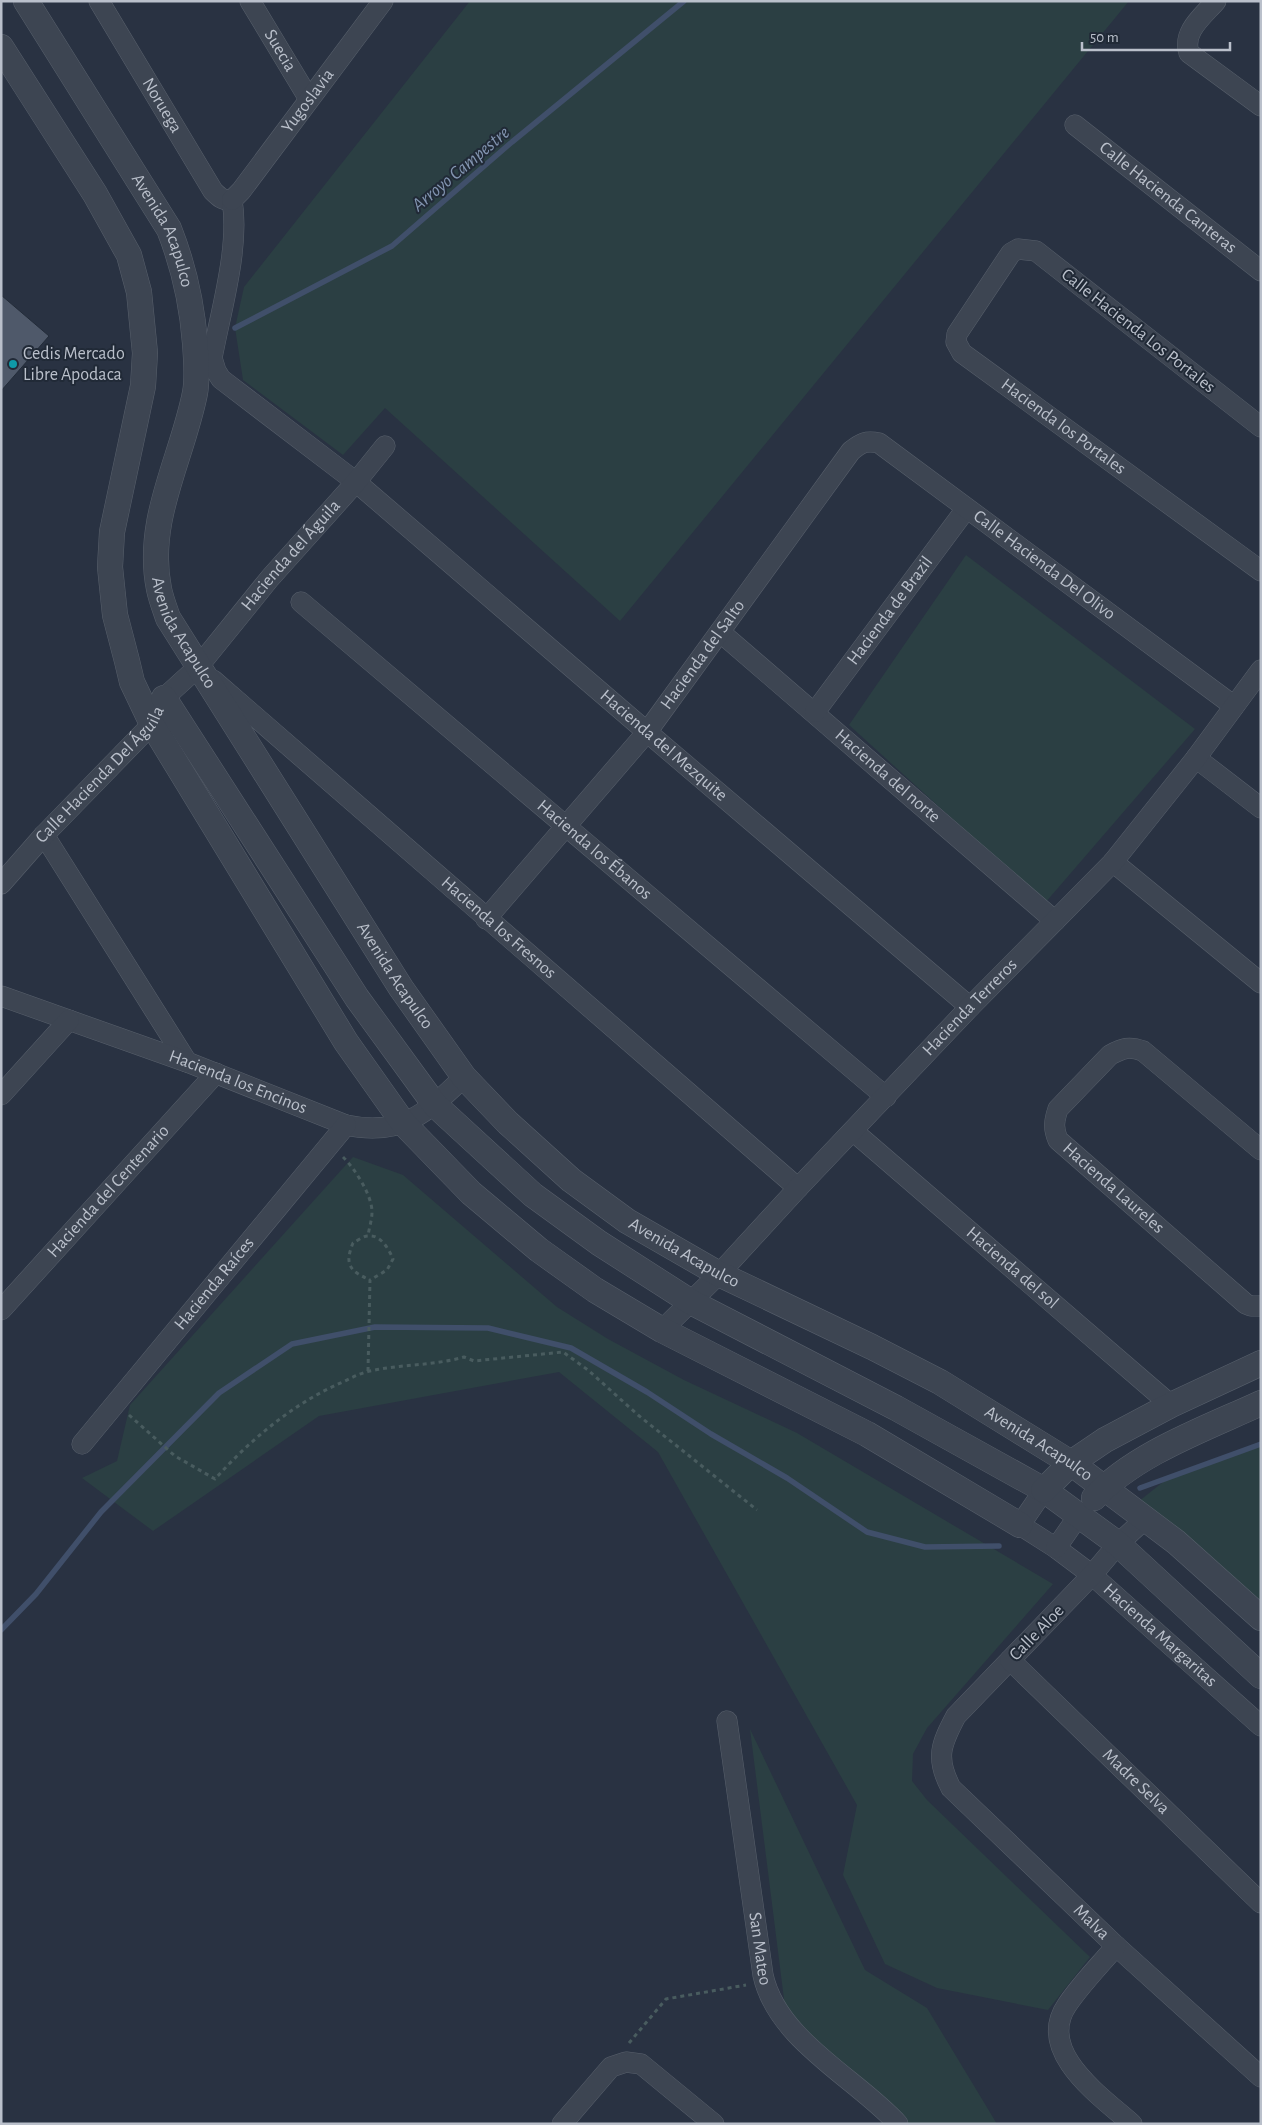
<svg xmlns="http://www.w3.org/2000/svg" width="1262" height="2125" font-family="'Alegreya Sans',sans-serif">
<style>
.green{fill:#2b3f43}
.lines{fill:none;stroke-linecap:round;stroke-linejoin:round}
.stream{stroke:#404f6a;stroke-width:5.5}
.building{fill:#4f596a;stroke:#232c39}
.minor-casing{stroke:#58606c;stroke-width:21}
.tertiary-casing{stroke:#58606c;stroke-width:26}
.path{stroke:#495c5f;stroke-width:3;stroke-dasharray:4 4;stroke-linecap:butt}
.minor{stroke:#3d4552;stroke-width:20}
.tertiary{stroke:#3d4552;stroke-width:25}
.culture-dot{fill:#0f9aa8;stroke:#212a37;stroke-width:2}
.labels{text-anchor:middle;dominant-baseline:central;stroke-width:4;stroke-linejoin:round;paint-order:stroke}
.street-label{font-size:18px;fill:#bac0cb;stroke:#212a37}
.poi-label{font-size:18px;fill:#bac0cb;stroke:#212a37;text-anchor:start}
.water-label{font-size:19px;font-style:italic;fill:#8395b1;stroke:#212a37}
</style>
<rect width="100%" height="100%" fill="#293242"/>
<!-- green -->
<g class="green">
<polygon points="470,1 1129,1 620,621 385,408 343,455 243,380 235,328 244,287"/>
<polygon points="966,555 1195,729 1045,903 849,725"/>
<polygon points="353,1157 403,1175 557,1307 608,1339 684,1380 797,1433 1053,1584 927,1728 913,1754 912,1781 927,1800 1090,1957 1048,2010 937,1988 885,1964 843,1875 857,1805 658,1452 559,1372 319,1416 153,1531 82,1478 117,1461 130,1405"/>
<polygon points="1261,1444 1261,1606 1133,1506 1168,1478"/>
<polygon points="750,1729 865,1970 927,2008 997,2124 905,2124 786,2015"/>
</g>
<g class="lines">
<!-- stream -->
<g class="stream">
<polyline points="235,328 392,246 512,142 684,1"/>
<polyline points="1140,1488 1261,1444"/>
<polyline points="1,1630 36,1594 101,1512 219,1393 292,1344 375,1327 488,1328 571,1348 647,1392 711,1434 787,1478 867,1532 925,1547 999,1546"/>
</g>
</g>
<!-- building -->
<polygon class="building" points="1,295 49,336 1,391"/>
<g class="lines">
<defs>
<g id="minor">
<path id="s1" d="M99,1L213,191C219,197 223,201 232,200"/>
<path id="s2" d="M250,1L309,99"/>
<path d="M1216,1C1202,17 1182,32 1189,53L1261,106"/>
<path id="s3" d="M1075,125L1261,271"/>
<path id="s4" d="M232,200C240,247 221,310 212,358L216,371L221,379L356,482L647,732L970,1007"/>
<path id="s5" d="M232,200L241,191L383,1"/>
<path id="s6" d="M1261,427L1036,251L1018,249L1011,253L957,334L956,342L962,353L1261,571"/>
<path id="s7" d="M301,602L886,1097"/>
<path id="s8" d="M720,632L1055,921"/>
<path id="s9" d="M213,680L798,1188"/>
<path id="s10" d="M815,712L966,509"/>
<polyline points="1196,758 1261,808"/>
<polyline points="44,835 187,1062"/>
<polyline points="1113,862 1261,983"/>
<path id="s11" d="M1,884L44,835L152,724L164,698L198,667L270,578L356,482L385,446"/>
<path id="s12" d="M486,919L647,732L851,451C861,443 866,440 879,443L1234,706"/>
<path id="s13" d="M1,996L187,1062L346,1125C402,1137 426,1113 464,1077"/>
<polyline points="1,1095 69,1020"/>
<path id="s14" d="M853,1131L1171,1405"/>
<path id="s15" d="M1261,1150L1143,1051C1129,1046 1123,1048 1110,1055L1058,1109C1054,1121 1053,1128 1058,1140L1246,1304L1251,1306H1261"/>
<path id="s16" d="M1,1310L216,1073"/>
<path id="s17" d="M662,1330L719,1274L798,1188L970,1007L1113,862L1196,758L1261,670"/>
<path id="s18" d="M82,1444L346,1125"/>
<path id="s19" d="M1044,1490L1020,1525L1056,1548L1092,1575L1261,1726"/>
<path id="s20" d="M1145,1519L1118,1544L1092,1575L956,1716C941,1744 935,1758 951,1788L1116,1946L1261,2077"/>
<polyline points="1056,1548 1079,1515"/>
<path id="s21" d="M1010,1660L1261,1903"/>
<path id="s22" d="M727,1721L763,1975C777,2040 856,2078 898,2124"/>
<path d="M1116,1946C1100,1965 1081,1984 1067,2005C1035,2052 1102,2097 1132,2124"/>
<polyline points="562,2124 611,2067 626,2062 641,2064 714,2124"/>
</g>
<g id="tertiary">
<path id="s23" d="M26,1L169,229C184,267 192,303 195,343C196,359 198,377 195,393C182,459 145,520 159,589C161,599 165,609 168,618L401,988L464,1077L508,1123L571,1180L627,1221L719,1274L872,1347L940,1382L1071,1463L1176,1542L1261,1618"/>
<polyline points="1,47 95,194 129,255 139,292 145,353 143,386 112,532 110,567 115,615 127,661 132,682 152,724 346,1042 404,1124 471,1193 539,1250 595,1290 662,1330 867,1434 1020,1525"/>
<polyline points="164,698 357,998 435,1105 533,1195 599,1243 691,1302 896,1408 1044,1490 1118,1544 1261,1676"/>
<polyline points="1044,1490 1071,1463 1105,1440 1171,1405 1261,1363"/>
<path d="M1094,1498C1134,1454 1207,1428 1261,1403"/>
</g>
</defs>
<!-- minor casing -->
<use href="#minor" class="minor-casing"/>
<!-- tertiary casing -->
<use href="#tertiary" class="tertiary-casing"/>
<!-- path -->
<g class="path">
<path d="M343,1157C355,1169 372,1195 372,1212C372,1220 369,1228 368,1236"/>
<path d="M368,1371L370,1280L387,1270L393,1259C389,1249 380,1234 368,1236C363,1236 357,1241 353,1243C344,1265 350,1271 370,1280"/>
<path d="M129,1415L175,1456L215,1479C251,1439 295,1402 345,1381C353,1377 361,1373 370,1371C401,1364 432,1366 464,1357L474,1361L563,1352L588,1370L638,1415L757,1510"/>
<polyline points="629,2043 666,1999 746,1985"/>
</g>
<!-- minor -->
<use href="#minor" class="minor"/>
<!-- tertiary -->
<use href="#tertiary" class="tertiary"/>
</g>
<!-- markers -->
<circle class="culture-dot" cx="13" cy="364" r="5"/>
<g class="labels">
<!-- street labels -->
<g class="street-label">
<text stroke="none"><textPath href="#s2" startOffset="58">Suecia</textPath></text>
<text stroke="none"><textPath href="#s5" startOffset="125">Yugoslavia</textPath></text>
<text stroke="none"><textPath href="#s1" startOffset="122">Noruega</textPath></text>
<text stroke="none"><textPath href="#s3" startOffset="118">Calle Hacienda Canteras</textPath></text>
<text stroke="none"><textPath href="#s23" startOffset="268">Avenida Acapulco</textPath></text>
<text transform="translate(1138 331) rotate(38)">Calle Hacienda Los Portales</text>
<text stroke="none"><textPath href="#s6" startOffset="555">Hacienda los Portales</textPath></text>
<text stroke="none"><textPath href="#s11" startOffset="440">Hacienda del Águila</textPath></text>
<text stroke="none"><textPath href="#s12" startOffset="830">Calle Hacienda Del Olivo</textPath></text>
<text stroke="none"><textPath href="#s10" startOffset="126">Hacienda de Brazil</textPath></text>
<text stroke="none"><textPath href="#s23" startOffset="688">Avenida Acapulco</textPath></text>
<text stroke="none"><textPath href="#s12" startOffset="342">Hacienda del Salto</textPath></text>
<text stroke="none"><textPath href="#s4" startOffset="758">Hacienda del Mezquite</textPath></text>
<text stroke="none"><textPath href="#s11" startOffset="148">Calle Hacienda Del Águila</textPath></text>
<text stroke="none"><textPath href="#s8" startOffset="221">Hacienda del norte</textPath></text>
<text stroke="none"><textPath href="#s7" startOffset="384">Hacienda los Ébanos</textPath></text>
<text stroke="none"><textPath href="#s9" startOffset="378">Hacienda los Fresnos</textPath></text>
<text stroke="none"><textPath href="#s23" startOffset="1092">Avenida Acapulco</textPath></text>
<text stroke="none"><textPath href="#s17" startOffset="446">Hacienda Terreros</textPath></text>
<text stroke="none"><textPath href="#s13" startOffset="252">Hacienda los Encinos</textPath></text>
<text stroke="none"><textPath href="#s15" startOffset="369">Hacienda Laureles</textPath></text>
<text stroke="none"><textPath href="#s16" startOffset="160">Hacienda del Centenario</textPath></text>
<text stroke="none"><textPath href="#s23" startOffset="1498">Avenida Acapulco</textPath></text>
<text stroke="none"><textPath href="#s14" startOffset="210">Hacienda del sol</textPath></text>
<text stroke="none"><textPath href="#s18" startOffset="208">Hacienda Raíces</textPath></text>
<text stroke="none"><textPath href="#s23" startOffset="1901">Avenida Acapulco</textPath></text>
<text transform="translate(1037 1633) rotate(-46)">Calle Aloe</text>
<text stroke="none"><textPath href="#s19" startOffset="221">Hacienda Margaritas</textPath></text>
<text stroke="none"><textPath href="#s21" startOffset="175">Madre Selva</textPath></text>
<text stroke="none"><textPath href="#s20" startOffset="544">Malva</textPath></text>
<text stroke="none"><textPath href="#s22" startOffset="230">San Mateo</textPath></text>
</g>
<!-- poi labels -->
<g class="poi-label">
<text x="23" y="354">Cedis Mercado<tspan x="23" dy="21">Libre Apodaca</tspan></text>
</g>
<!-- water labels -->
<g class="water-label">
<text transform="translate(461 169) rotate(-40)">Arroyo Campestre</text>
</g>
</g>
<!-- border -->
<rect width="1262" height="2125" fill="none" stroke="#bac0cb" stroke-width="5"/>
<!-- scale -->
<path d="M1082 42v8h148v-8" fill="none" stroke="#bac0cb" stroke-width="2.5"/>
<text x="1090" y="42" font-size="15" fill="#bac0cb" stroke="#212a37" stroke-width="4" paint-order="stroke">50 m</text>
</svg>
